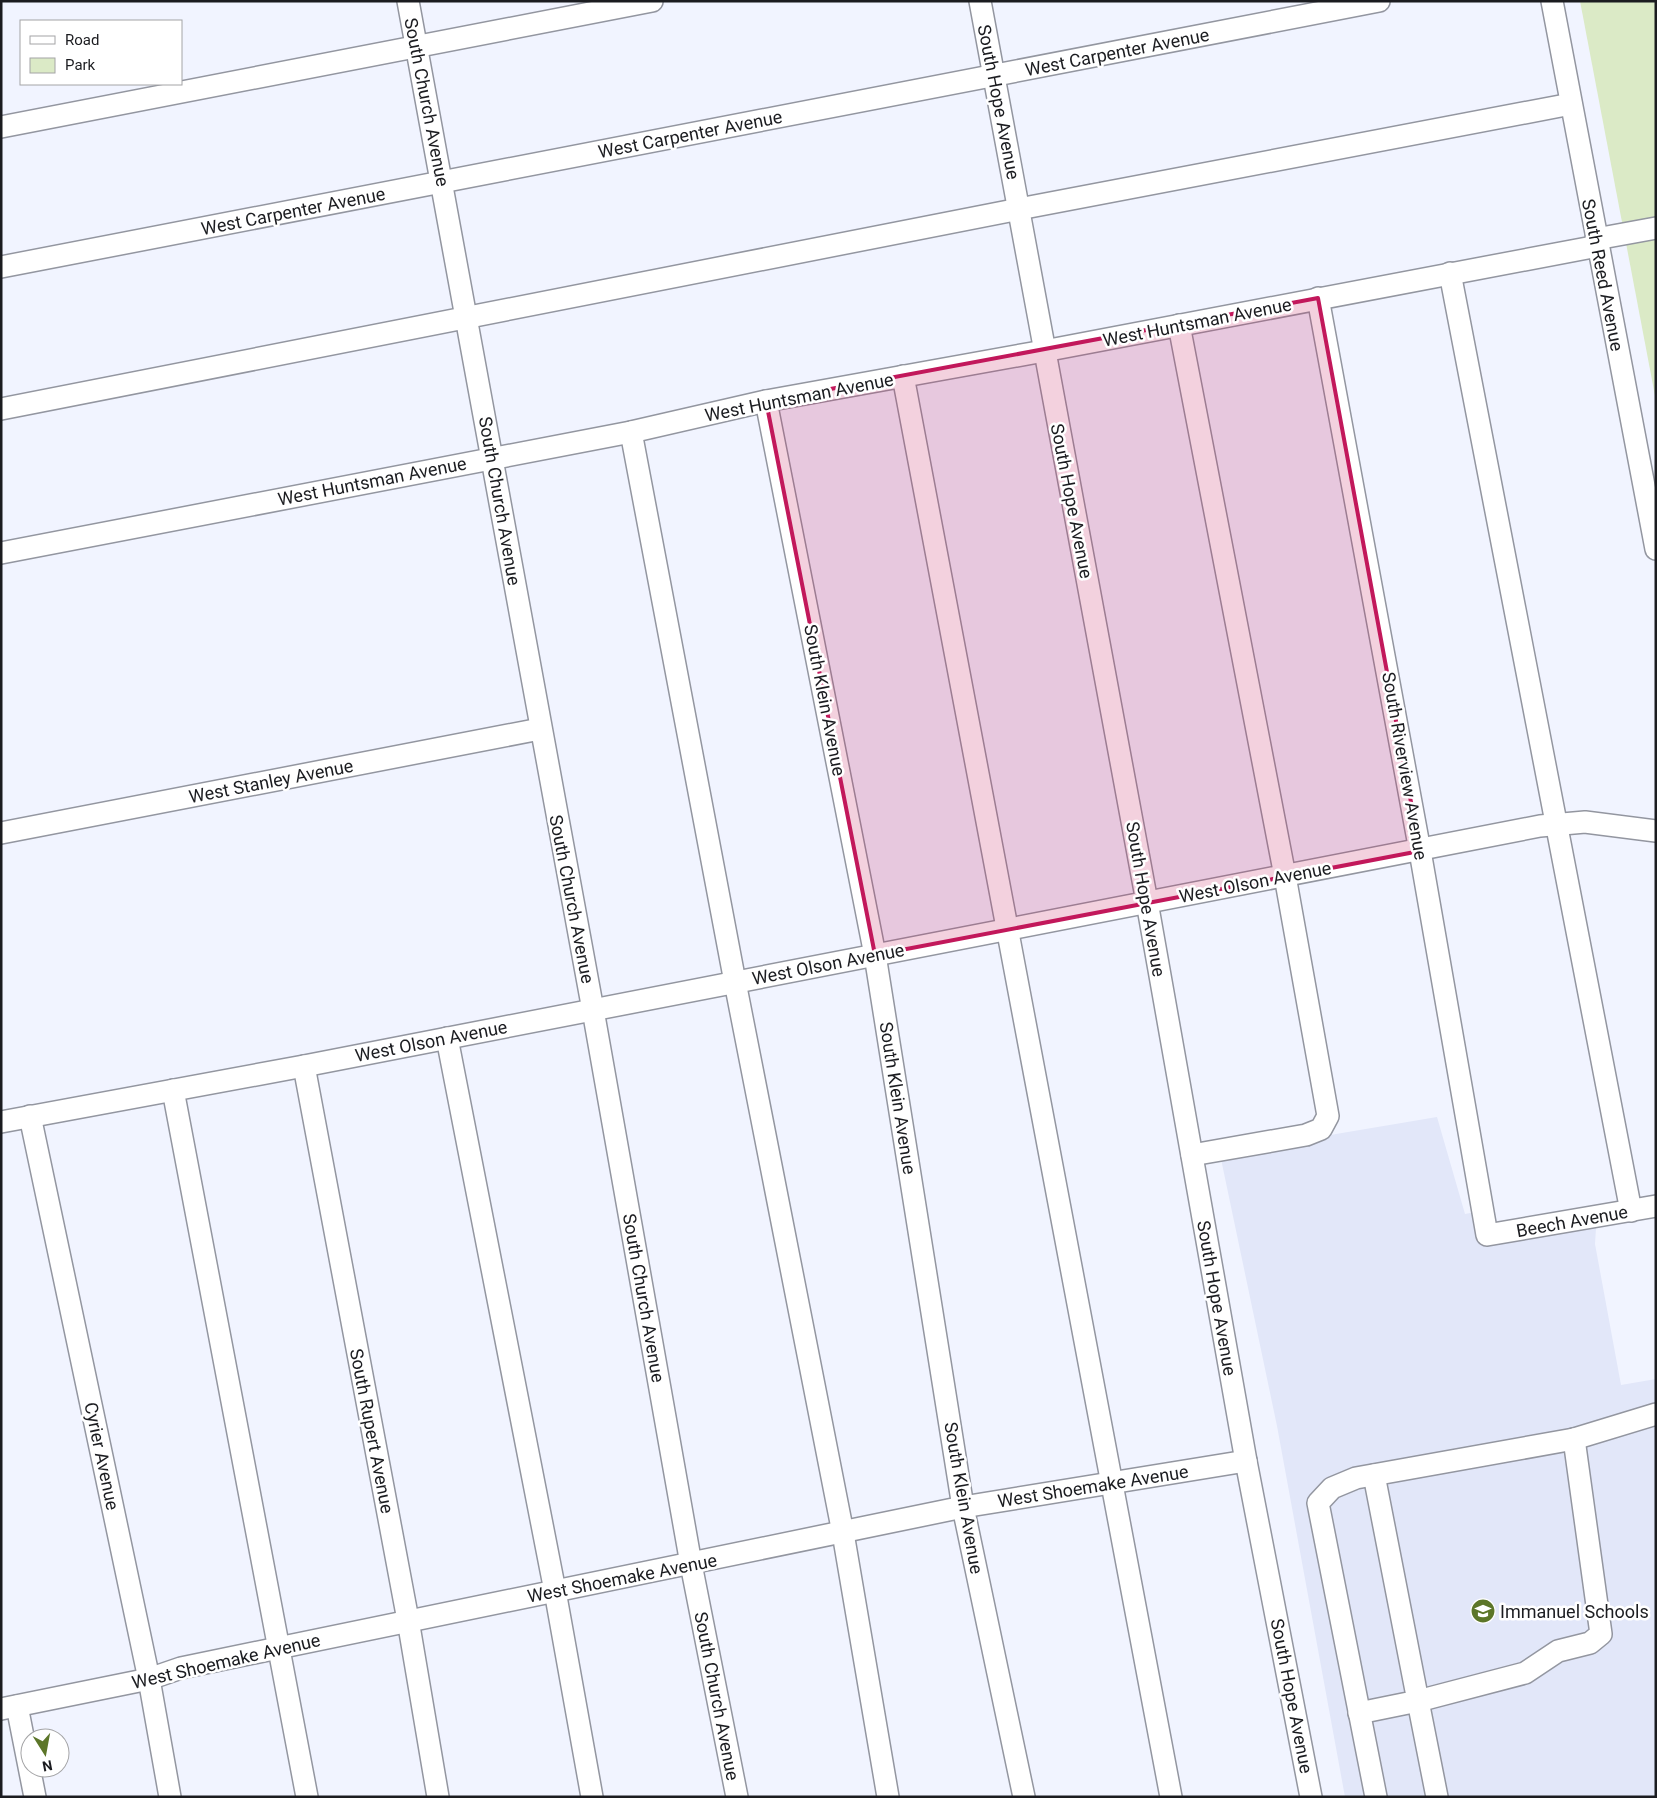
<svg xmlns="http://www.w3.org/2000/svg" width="1657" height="1798" font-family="Roboto,sans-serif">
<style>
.built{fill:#e2e7f9}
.green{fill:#dbeac6}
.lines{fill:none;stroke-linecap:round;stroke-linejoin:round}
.minor-casing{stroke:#9396a0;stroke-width:24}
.minor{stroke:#fff;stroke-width:21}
.marked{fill:#c2185b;fill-opacity:0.2;stroke:#c2185b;stroke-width:4;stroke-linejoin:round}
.labels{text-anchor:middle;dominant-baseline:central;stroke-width:5;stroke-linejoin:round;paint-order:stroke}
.street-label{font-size:18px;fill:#1b1c20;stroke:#fff}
.poi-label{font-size:18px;fill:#1b1c20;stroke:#fff;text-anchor:start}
</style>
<rect width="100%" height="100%" fill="#f1f4ff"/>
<!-- built -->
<polygon class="built" points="1437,1117 1465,1214 1491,1209 1495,1229 1597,1212 1595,1244 1621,1385 1656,1379 1656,1797 1345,1797 1277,1426 1221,1159 1336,1134"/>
<!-- green -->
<polygon class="green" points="1580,1 1656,1 1656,401"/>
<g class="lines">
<defs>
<g id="minor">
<polyline points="408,1 593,1010 691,1564 737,1797"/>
<polyline points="980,1 1147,902 1246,1461 1311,1797"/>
<polyline points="1552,1 1656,549"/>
<polyline points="1,127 652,1"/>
<polyline points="1596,239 1656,228"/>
<polyline points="1,267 1379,1"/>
<polyline points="1450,273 1631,1211"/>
<polyline points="1318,298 1420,851 1487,1235 1656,1206"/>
<polyline points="1179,325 1285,876 1328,1116 1321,1129 1306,1135 1192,1155"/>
<polyline points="903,376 1171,1797"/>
<polyline points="766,401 875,955 963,1507 1024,1797"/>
<polyline points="1,409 1019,209 1571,104"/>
<polyline points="631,432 735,982 843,1533 888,1797"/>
<polyline points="1,553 631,432 766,401 1044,351 1598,246"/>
<polyline points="1,833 540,729"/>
<polyline points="447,1038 555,1591 592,1797"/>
<polyline points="304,1066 408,1620 438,1797"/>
<polyline points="173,1090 307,1797"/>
<polyline points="30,1116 149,1679 170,1797"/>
<polyline points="1,1122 304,1066 1540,826 1585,822 1656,831"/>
<polyline points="17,1706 35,1797"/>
<polyline points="1,1709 149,1679 181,1668 963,1507 1246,1461"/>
<polyline points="1359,1713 1418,1701 1374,1475"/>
<polyline points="1376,1797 1318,1503 1332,1488 1356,1478 1574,1439 1656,1414"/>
<polyline points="1437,1797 1418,1701 1525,1673 1558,1651 1590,1643 1601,1634 1574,1439"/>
</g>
</defs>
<!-- minor casing -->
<use href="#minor" class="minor-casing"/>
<!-- minor -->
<use href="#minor" class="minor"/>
</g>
<!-- marked area -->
<path class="marked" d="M1318,298L1420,851L875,955L766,401Z"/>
<!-- icons -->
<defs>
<symbol id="school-disc" viewBox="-11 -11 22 22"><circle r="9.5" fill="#5c7629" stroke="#fff"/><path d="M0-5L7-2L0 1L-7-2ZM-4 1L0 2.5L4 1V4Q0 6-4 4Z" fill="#fff"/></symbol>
</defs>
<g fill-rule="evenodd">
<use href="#school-disc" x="1469" y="1597" width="28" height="28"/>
</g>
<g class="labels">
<!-- street labels -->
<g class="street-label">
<text transform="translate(1117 52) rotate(-11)">West Carpenter Avenue</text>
<text transform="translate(427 102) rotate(79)">South Church Avenue</text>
<text transform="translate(999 102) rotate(79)">South Hope Avenue</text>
<text transform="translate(690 134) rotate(-11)">West Carpenter Avenue</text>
<text transform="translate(293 211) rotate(-11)">West Carpenter Avenue</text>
<text transform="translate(1603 275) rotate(79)">South Reed Avenue</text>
<text transform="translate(1197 322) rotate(-11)">West Huntsman Avenue</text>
<text transform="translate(799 397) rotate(-11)">West Huntsman Avenue</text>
<text transform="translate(372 481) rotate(-11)">West Huntsman Avenue</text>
<text transform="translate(500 501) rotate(80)">South Church Avenue</text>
<text transform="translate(1072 501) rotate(79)">South Hope Avenue</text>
<text transform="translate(825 700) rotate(79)">South Klein Avenue</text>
<text transform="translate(1405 766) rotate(80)">South Riverview Avenue</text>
<text transform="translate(271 781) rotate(-11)">West Stanley Avenue</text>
<text transform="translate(1255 882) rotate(-11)">West Olson Avenue</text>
<text transform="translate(572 899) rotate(79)">South Church Avenue</text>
<text transform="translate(1146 899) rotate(80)">South Hope Avenue</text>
<text transform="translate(828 964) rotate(-11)">West Olson Avenue</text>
<text transform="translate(431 1041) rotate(-11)">West Olson Avenue</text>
<text transform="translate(898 1098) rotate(81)">South Klein Avenue</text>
<text transform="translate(1572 1221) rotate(-10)">Beech Avenue</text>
<text transform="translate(644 1298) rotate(80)">South Church Avenue</text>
<text transform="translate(1217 1298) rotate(80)">South Hope Avenue</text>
<text transform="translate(372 1431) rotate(79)">South Rupert Avenue</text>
<text transform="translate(102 1456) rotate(78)">Cyrier Avenue</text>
<text transform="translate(1093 1486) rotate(-9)">West Shoemake Avenue</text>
<text transform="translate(964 1498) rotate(80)">South Klein Avenue</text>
<text transform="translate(622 1578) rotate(-11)">West Shoemake Avenue</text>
<text transform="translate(226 1661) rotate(-13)">West Shoemake Avenue</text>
<text transform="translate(717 1696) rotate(79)">South Church Avenue</text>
<text transform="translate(1292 1696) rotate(79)">South Hope Avenue</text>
</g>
<!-- poi labels -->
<g class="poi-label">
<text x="1500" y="1611">Immanuel Schools</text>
</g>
</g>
<!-- border -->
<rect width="1657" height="1798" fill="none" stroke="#1b1c20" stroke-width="5"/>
<!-- legend -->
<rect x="20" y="20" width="162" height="65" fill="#ffffff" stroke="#a4a4a6"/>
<rect x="30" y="36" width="25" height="8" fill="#ffffff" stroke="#a4a4a6"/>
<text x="65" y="45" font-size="15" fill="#1b1c20">Road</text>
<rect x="30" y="58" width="25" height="15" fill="#dbeac6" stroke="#a4a4a6"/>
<text x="65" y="70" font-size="15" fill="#1b1c20">Park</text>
<!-- north arrow -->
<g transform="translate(45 1753) rotate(169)"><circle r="24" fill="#ffffff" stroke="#a4a4a6"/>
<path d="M0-4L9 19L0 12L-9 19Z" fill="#5c7629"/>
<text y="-8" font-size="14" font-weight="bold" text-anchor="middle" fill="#1b1c20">N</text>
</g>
</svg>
